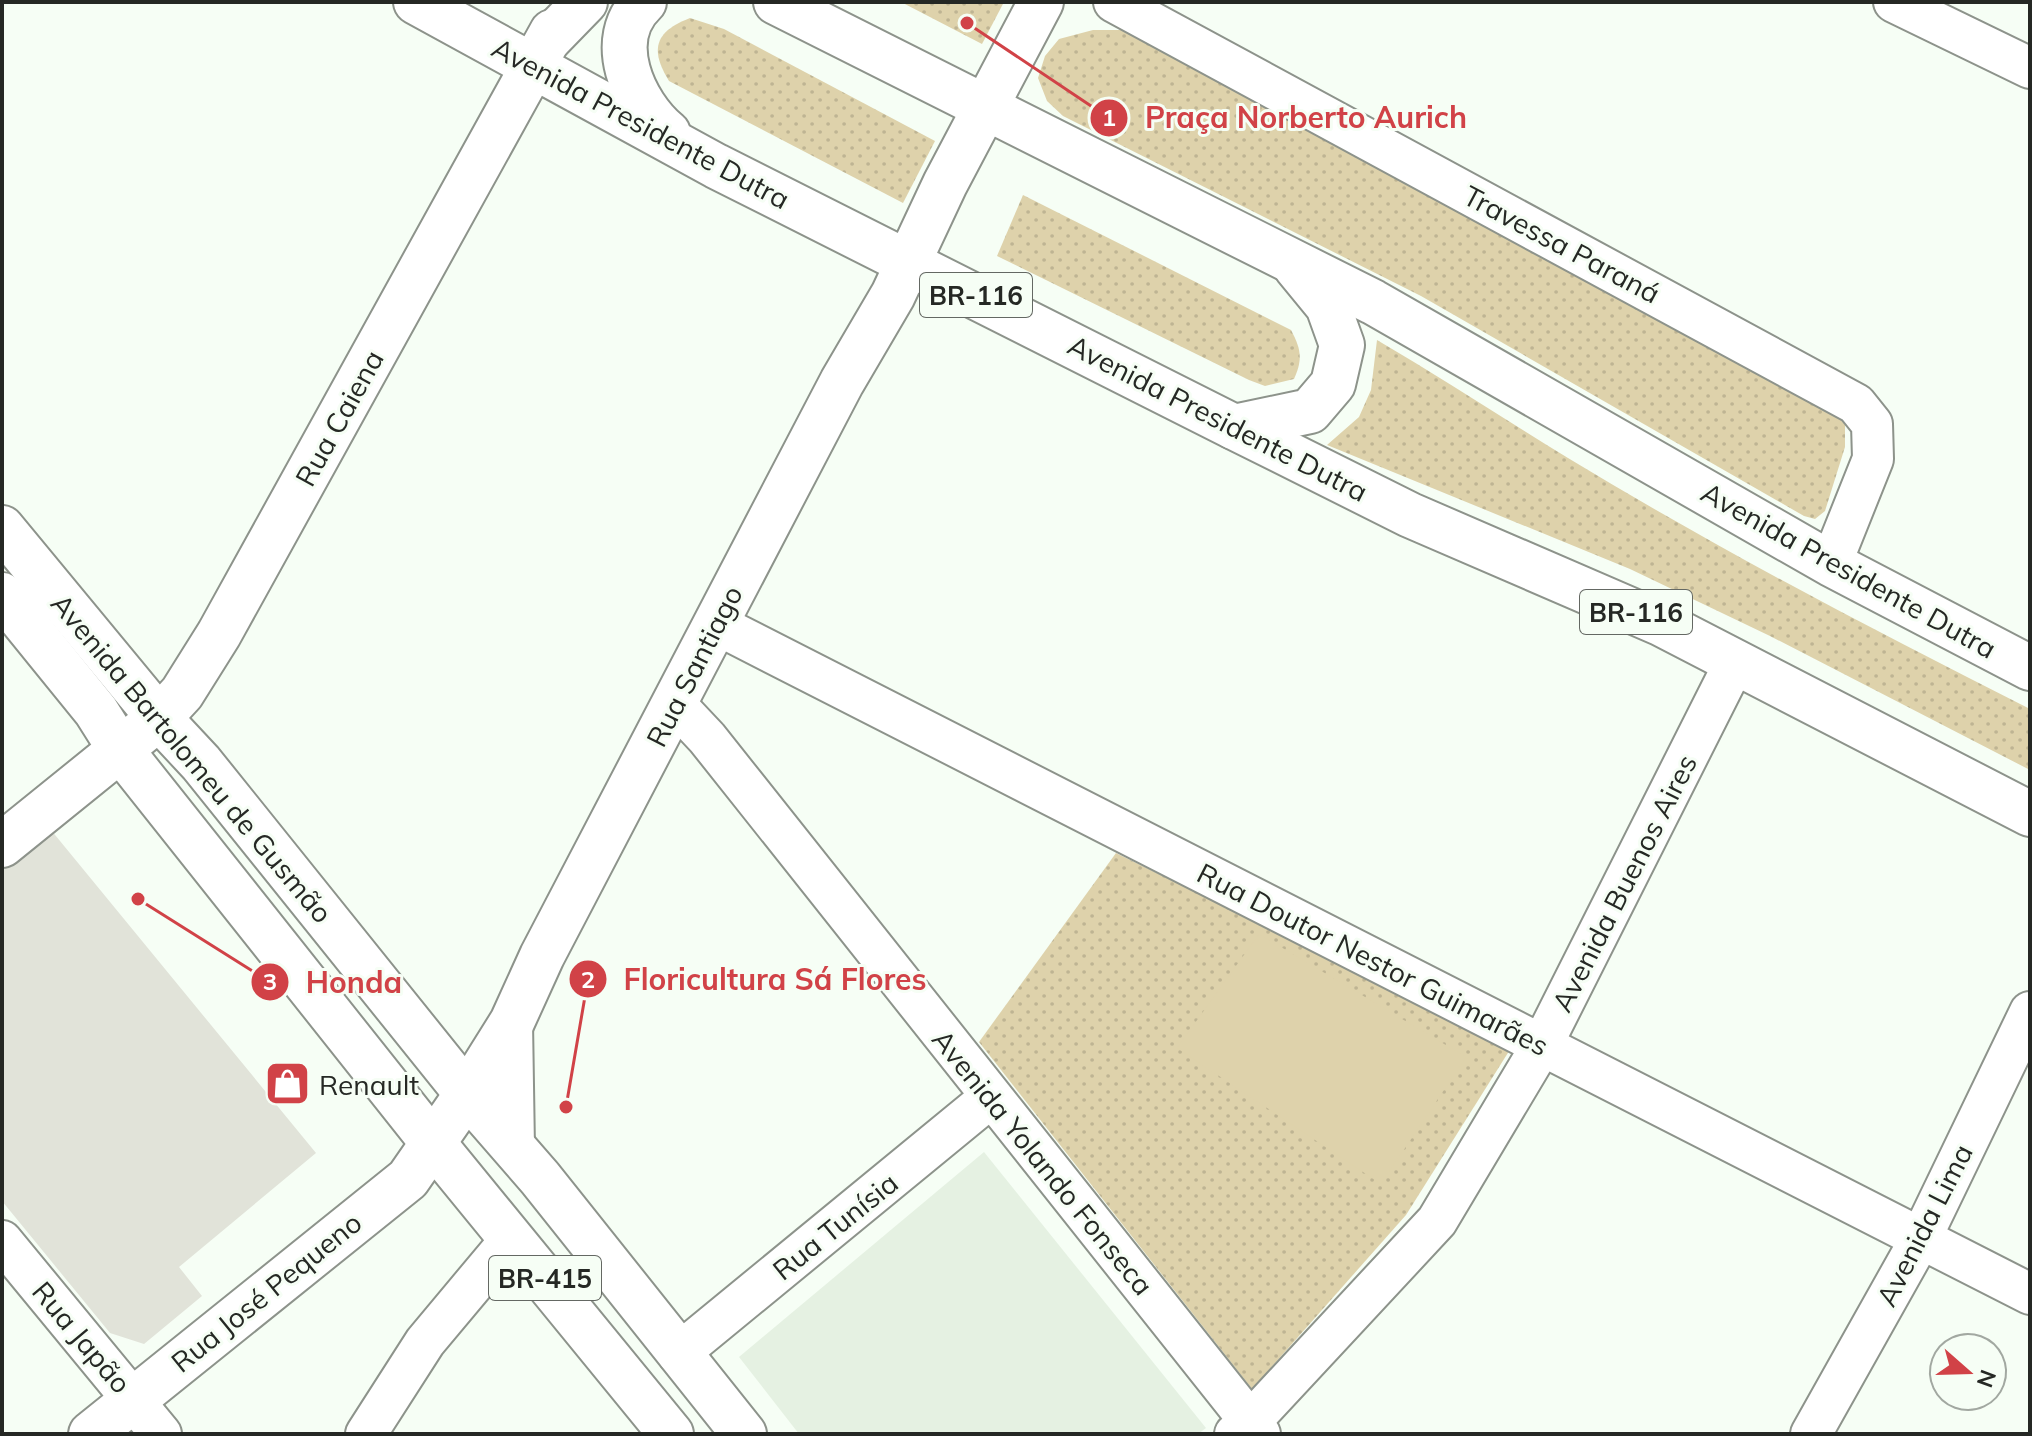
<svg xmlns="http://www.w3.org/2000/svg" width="2032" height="1436" font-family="Mulish,sans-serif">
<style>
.built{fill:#e5f1e2}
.green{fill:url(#green-dots)}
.pitch{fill:#ded2ab}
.building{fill:#e1e3d9}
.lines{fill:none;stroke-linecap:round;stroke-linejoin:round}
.minor-casing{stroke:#8d938b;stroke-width:44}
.major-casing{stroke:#8d938b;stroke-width:48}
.highway-casing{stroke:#8d938b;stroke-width:48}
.minor{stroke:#fff;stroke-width:40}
.major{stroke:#fff;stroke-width:44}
.highway{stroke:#fff;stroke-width:44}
.labels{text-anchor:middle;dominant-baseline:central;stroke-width:6;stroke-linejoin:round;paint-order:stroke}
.shield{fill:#f6fef5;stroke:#646863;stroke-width:2}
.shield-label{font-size:26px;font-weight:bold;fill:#252824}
.street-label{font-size:28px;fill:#252824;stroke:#f6fef5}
.poi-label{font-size:28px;fill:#252824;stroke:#f6fef5;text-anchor:start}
.leader{fill:none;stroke:#d14247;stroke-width:3}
.callout-dot{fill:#d14247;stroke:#f6fef5;stroke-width:3}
.mark-label{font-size:24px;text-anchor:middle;font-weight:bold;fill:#fff}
.callout-label{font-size:30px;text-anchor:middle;font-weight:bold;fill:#d14247;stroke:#f6fef5;stroke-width:6;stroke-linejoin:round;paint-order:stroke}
</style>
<defs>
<pattern id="green-dots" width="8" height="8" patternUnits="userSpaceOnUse" patternTransform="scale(2)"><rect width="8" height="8" fill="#ded2ab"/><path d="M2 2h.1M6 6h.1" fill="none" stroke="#beb493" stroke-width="1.8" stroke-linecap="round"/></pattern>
</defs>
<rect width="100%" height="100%" fill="#f6fef5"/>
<!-- built -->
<polygon class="built" points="984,1152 1206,1428 1198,1434 799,1434 739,1357"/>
<!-- green -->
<g class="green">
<polygon points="901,2 1004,2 982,44"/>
<path d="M690,18L724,29L935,141L903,203L669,81C650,50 654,32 690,18Z"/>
<polygon points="1093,30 1122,30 1152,43 1837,412 1845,425 1845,447 1825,511 1815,519 1804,516 1421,296 1063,116 1047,101 1038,78 1045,56 1059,39"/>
<path d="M1023,195L1291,330C1301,349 1303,359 1294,379L1265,386L1249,380L997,256Z"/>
<path d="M1377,340C1442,378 1504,419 1568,458C1718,549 1873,630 2030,709V770L1770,636L1630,569L1327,445L1359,417L1371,390Z"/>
<polygon points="1116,853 1511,1048 1406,1215 1252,1389 979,1042"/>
</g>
<!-- pitch -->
<polygon class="pitch" points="1259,934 1466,1057 1381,1184 1177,1048"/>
<!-- building -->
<polygon class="building" points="51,830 316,1153 179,1267 202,1296 144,1344 110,1333 2,1201 2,871"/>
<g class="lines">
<defs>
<g id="minor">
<polyline points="1114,2 1856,404 1872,424 1873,459 1831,564"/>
<polyline points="1894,2 2030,68"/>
<polyline points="716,624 2030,1294"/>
<polyline points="675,704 707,738 1260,1434"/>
<polyline points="512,1022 514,1149"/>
<polyline points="2,1241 161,1434"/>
<polyline points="678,1354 991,1097"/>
<polyline points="366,1434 425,1342 512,1238"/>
<polyline points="1235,1434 1250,1422 1437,1221 1542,1045 1735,662"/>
<polyline points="1811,1434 1921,1238 2030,1012"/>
</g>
<g id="major">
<polyline points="2,528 159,718 201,763 467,1094 540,1178 744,1434"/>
<polyline points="2,595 96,711 120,749 433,1143 671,1434"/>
<polyline points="2,845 159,718 182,693 219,634 552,32"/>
<polyline points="91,1434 408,1179 467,1094 512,1022 542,956 842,382 893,295 945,184 1041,2"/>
</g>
<g id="highway">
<polyline points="416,2 716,166 1234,427 1410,515 1660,623 2030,814"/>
<path d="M644,2C604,39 633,104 668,133"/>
<polyline points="776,2 1373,302 1831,564 2030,668"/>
<polyline points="550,38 585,2"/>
<polyline points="1234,427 1310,411 1333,384 1342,345 1328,306 1296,267"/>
</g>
</defs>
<!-- minor casing -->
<use href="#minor" class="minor-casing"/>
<!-- major casing -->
<use href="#major" class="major-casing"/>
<!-- highway casing -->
<use href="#highway" class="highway-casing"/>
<!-- minor -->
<use href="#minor" class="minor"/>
<!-- major -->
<use href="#major" class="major"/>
<!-- highway -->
<use href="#highway" class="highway"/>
</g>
<!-- icons -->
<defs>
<symbol id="shop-square" viewBox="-11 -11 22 22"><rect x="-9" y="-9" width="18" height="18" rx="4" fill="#d14247" stroke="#f6fef5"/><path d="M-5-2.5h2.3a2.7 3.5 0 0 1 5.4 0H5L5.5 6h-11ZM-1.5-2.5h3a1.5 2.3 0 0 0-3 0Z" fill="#fff"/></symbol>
</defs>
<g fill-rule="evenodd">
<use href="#shop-square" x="262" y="1058" width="51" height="51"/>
</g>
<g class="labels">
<!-- shield labels -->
<g class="shield">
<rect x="920" y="273" width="112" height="44" rx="6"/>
<rect x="1580" y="590" width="112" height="44" rx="6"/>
<rect x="489" y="1256" width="112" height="44" rx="6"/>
</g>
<g class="shield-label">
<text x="976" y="295">BR-116</text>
<text x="1636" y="612">BR-116</text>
<text x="545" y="1278">BR-415</text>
</g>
<!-- street labels -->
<g class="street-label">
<text transform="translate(641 123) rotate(28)">Avenida Presidente Dutra</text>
<text transform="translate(1562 244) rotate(28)">Travessa Paraná</text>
<text transform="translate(339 418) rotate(-61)">Rua Caiena</text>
<text transform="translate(1218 418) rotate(27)">Avenida Presidente Dutra</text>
<text transform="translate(1849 570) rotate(29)">Avenida Presidente Dutra</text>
<text transform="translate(694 666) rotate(-63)">Rua Santiago</text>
<text transform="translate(192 758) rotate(50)">Avenida Bartolomeu de Gusmão</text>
<text transform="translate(1624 883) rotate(-63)">Avenida Buenos Aires</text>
<text transform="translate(1373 959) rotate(27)">Rua Doutor Nestor Guimarães</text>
<text transform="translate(1043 1162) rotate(51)">Avenida Yolando Fonseca</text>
<text transform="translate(1924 1225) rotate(-63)">Avenida Lima</text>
<text transform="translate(835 1226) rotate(-39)">Rua Tunísia</text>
<text transform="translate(266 1292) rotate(-39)">Rua José Pequeno</text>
<text transform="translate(82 1337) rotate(50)">Rua Japão</text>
</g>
<!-- poi labels -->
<g class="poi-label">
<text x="319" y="1084">Renault</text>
</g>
</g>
<!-- callouts -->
<path class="leader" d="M967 23L1109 118M566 1107L588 979M138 899L270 982"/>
<g class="callout-dot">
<circle cx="967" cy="23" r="8"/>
<circle cx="566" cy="1107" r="8"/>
<circle cx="138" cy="899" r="8"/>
<circle cx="1109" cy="118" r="20"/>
<circle cx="588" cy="979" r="20"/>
<circle cx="270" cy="982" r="20"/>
</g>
<g class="mark-label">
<text x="1109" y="126">1</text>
<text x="588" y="988">2</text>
<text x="270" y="990">3</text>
</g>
<g class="callout-label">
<text x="1306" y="128">Praça Norberto Aurich</text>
<text x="775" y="990">Floricultura Sá Flores</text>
<text x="354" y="993">Honda</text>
</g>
<!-- border -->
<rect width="2032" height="1436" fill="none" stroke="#252824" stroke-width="8"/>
<!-- north arrow -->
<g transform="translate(1968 1372) rotate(110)"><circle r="38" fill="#f6fef5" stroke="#a2a8a1" stroke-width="2"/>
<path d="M0-6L14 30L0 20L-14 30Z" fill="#d14247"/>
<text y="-12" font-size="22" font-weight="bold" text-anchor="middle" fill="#252824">N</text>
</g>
</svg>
